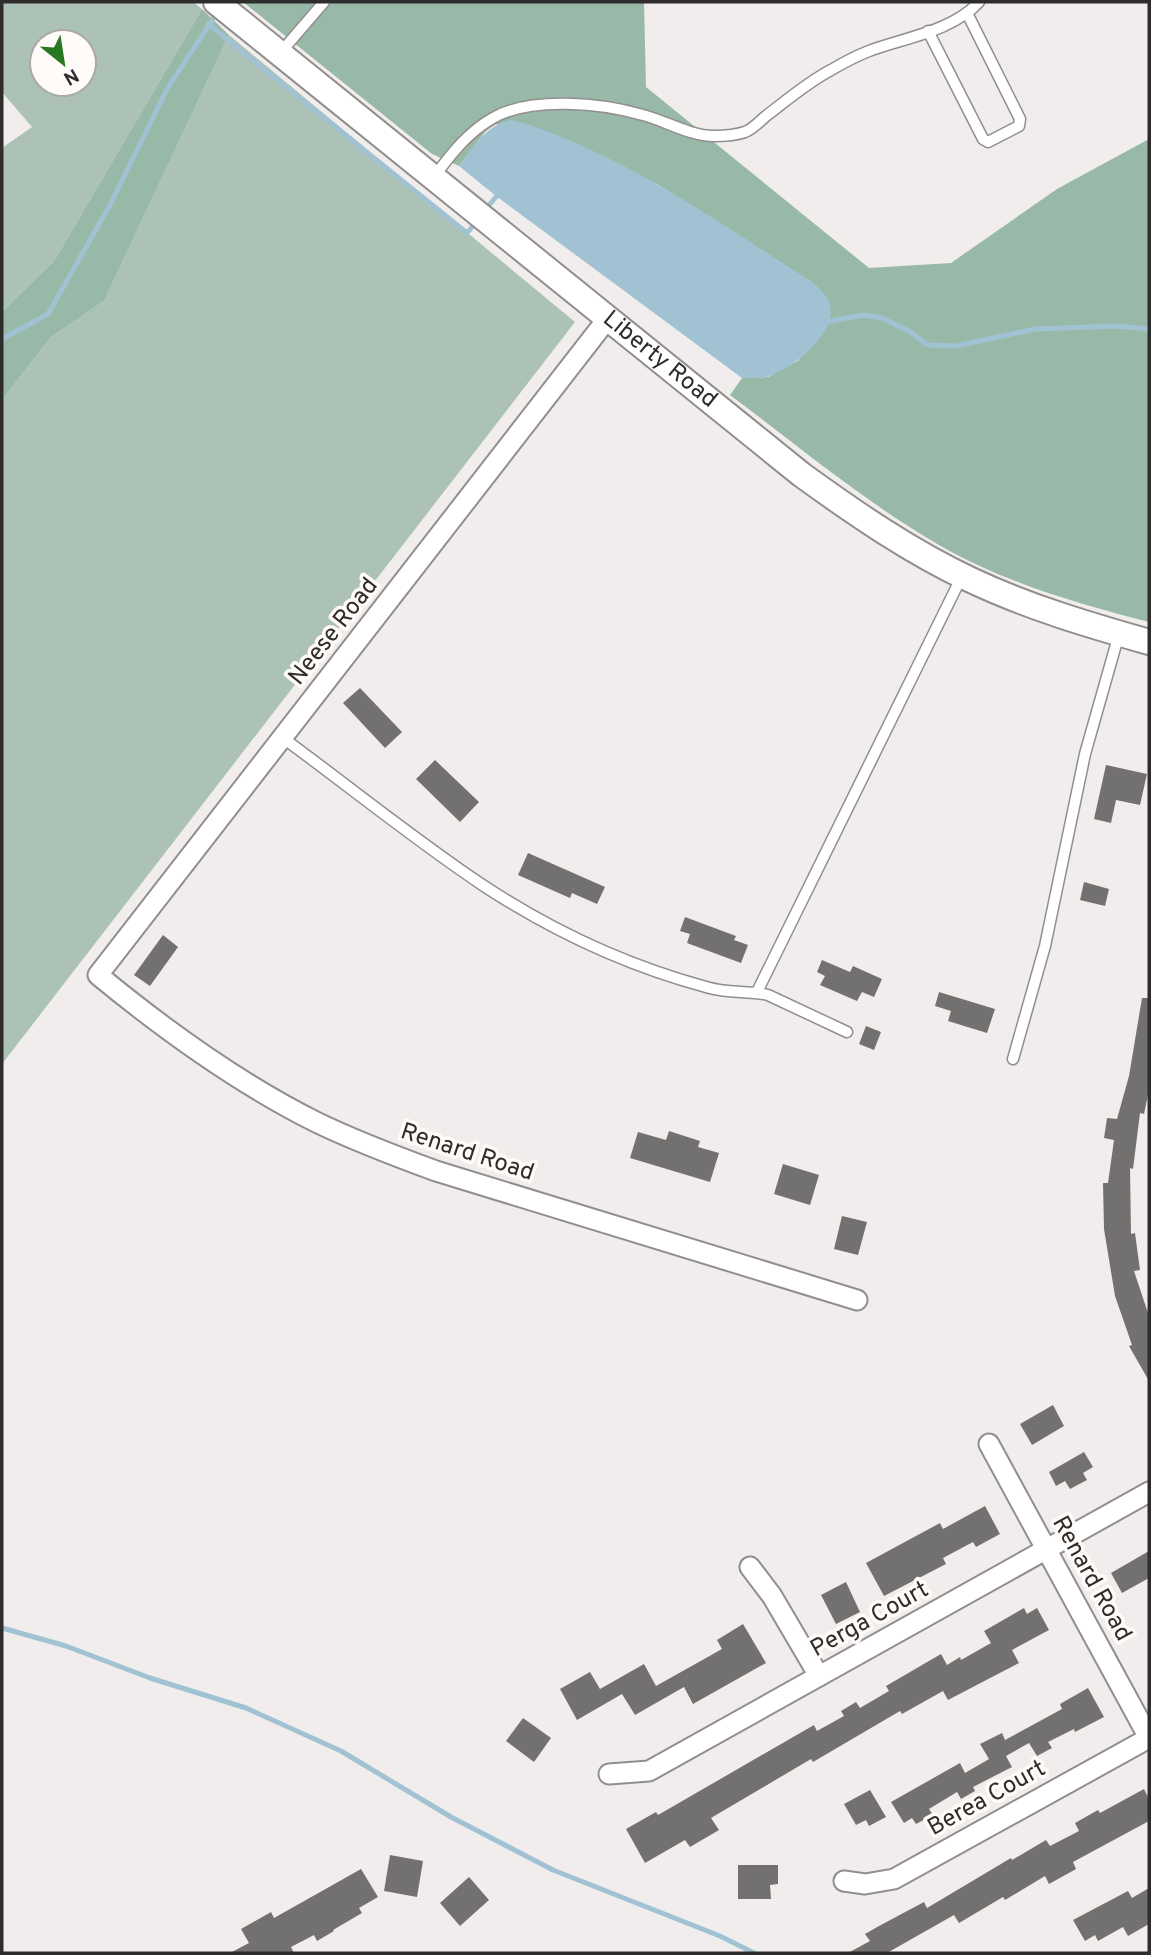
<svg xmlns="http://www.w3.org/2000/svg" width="1151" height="1955" font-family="Overpass,sans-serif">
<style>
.green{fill:#adc2b7;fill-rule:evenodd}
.forest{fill:#98b9a7}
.water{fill:#a1c2d3}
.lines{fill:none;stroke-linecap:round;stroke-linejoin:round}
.stream{stroke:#a1c2d3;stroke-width:5}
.building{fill:#73716f}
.service-casing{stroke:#928e8d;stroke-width:13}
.minor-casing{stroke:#928e8d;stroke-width:23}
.tertiary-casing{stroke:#928e8d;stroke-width:28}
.service{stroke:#fff;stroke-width:10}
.minor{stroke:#fff;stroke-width:19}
.tertiary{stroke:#fff;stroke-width:24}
.labels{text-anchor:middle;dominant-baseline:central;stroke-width:7;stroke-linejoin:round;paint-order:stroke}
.street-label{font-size:24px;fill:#2e2c2c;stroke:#fffbf9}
</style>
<rect width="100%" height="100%" fill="#f1edec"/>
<!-- green -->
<g class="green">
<path d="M2,2H193L202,9L54,261L2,312V148L32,127L2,92ZM42,42H84V84H42Z"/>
<polygon points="229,35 575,322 2,1064 2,400 51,337 104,301"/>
</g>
<!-- forest -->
<g class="forest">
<path d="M243,2H644L646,87L869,268L951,263L1057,189L1149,139V622C1078,604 1003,582 939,545C865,502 798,446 730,395L742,378L768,377L799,360L813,283L657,184L496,124L486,131L459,166L432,154Z"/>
<polygon points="202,9 229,35 104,301 51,337 2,400 2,312 54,261"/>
</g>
<!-- water -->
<path class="water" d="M510,120C533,124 554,134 576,143C660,180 736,233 813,283C820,289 827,295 830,305C837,334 793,368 769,376C761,379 750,378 742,378L496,196L459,166C474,147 485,126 510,120Z"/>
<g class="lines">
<!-- stream -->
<g class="stream">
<polyline points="208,24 467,233 472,227"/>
<polyline points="490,204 501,191"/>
<polyline points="820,323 864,315 882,318 909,331 928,345 956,346 1035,329 1116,326 1149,329"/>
<polyline points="2,339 48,314 110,205 167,89 213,19"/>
<polyline points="2,1628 66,1646 150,1678 246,1708 341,1751 451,1817 553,1870 720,1936 754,1953"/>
</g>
</g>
<!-- building -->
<g class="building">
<polygon points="360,688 402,732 385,748 343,703"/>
<polygon points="435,760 479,802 460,822 416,779"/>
<polygon points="1106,765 1147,774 1140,805 1116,800 1111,823 1094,819"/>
<polygon points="528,853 605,887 597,904 572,893 570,898 518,875"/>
<polygon points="1084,882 1109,889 1105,906 1080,900"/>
<polygon points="685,917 736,936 734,940 748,945 741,963 687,943 690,934 680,931"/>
<polygon points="163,935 178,947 150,986 134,975"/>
<polygon points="822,960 850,972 853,966 882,979 874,997 862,992 857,1001 820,985 825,976 817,972"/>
<polygon points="939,992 995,1009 987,1033 948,1021 951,1011 935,1006"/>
<polygon points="1142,998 1149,998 1149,1090 1144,1114 1140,1113 1133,1169 1130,1168 1131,1234 1135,1233 1140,1270 1134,1271 1149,1316 1149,1381 1129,1346 1132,1345 1115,1296 1104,1229 1103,1183 1108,1183 1114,1140 1104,1138 1107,1118 1117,1119 1129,1076"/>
<polygon points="866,1026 881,1032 874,1050 859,1044"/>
<polygon points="669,1131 700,1141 698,1147 719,1153 710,1182 630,1158 638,1132 666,1140"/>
<polygon points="783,1164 819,1175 810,1205 774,1194"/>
<polygon points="842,1216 867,1222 858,1255 834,1249"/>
<polygon points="1053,1405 1064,1426 1032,1445 1020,1424"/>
<polygon points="1084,1452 1093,1467 1083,1473 1087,1480 1070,1489 1065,1481 1056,1486 1049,1472"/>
<polygon points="985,1506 1000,1534 976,1547 973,1542 943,1558 946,1564 884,1596 866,1563 940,1523 943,1529"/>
<polygon points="1149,1551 1149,1578 1122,1593 1111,1573"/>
<polygon points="846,1582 860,1612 836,1624 821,1595"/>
<polygon points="1024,1608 1027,1614 1037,1608 1049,1630 1012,1650 1019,1663 948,1700 943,1691 902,1714 900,1711 813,1762 811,1759 711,1818 719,1830 690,1847 685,1840 645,1863 626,1829 656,1812 658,1815 814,1725 817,1731 844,1716 841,1711 856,1702 860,1708 889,1691 886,1686 941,1654 947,1665 960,1657 961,1660 991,1643 984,1631"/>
<polygon points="743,1624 766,1663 693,1704 684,1687 635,1715 622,1694 577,1720 560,1689 590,1672 600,1689 644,1664 656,1686 722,1649 717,1640"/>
<polygon points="1088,1688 1104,1717 1075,1732 1074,1729 1048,1742 1052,1748 1037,1756 1029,1743 1006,1756 1012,1767 973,1787 975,1791 961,1799 957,1792 929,1809 933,1815 916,1824 912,1818 904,1823 891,1802 960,1763 965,1773 989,1759 980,1744 1002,1733 1005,1740 1062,1709 1060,1704"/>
<polygon points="523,1718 551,1738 534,1762 506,1741"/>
<polygon points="1144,1789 1149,1799 1149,1821 1073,1862 1076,1869 1049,1884 1045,1876 1005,1900 1003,1897 959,1923 954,1915 887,1953 848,1953 870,1941 865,1934 879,1926 924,1902 927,1908 1011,1858 1012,1860 1046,1840 1050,1846 1079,1831 1075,1823 1098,1810 1100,1813"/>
<polygon points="870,1790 886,1817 869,1826 866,1820 856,1825 844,1804"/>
<polygon points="390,1855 423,1861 417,1897 384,1891"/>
<polygon points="738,1865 778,1865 778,1884 770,1885 771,1899 738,1899"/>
<polygon points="361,1869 378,1897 359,1908 362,1913 333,1930 334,1931 317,1941 314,1935 291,1947 294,1953 230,1953 249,1943 241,1929 271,1912 274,1918"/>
<polygon points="469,1877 489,1900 460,1926 440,1903"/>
<polygon points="1149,1888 1149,1924 1128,1936 1123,1927 1098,1941 1095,1935 1085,1941 1073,1920 1128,1891 1132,1898"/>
</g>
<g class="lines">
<defs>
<g id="service">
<polyline points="928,31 983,139 988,142 1019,126 1020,119 967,13"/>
<polyline points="281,52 324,2"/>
<path d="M434,177C451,154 468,132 493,118C531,96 602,103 643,115C666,121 690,136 714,136C723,136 736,135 745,132C753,129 760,121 766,116C787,100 808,82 831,70C843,63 856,56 869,51C904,38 953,31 979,2"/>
<path d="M283,738C350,787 415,840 484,886C551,930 628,966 706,987C727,994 749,990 768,995L847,1032"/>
<polyline points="757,992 962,576"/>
<polyline points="1013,1059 1045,946 1085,754 1119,634"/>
</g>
<g id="minor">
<path d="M608,318L98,975C166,1031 238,1083 316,1122C355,1141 395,1156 436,1171L857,1300"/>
<polyline points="750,1567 772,1596 819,1676"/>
<polyline points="609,1774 649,1771 1149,1492"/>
<polyline points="844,1881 865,1884 894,1879 1149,1738 989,1444"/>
</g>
<g id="tertiary">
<path id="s1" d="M216,2L802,475C856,514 911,552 971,580C1028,607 1089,625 1149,642"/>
</g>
</defs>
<!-- service casing -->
<use href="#service" class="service-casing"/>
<!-- minor casing -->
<use href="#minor" class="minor-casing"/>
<!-- tertiary casing -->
<use href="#tertiary" class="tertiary-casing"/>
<!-- service -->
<use href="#service" class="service"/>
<!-- minor -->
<use href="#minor" class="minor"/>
<!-- tertiary -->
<use href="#tertiary" class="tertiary"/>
</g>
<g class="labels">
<!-- street labels -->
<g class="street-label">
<text stroke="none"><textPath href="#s1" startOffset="570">Liberty Road</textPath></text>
<text transform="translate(334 632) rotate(-52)">Neese Road</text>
<text transform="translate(467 1153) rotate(18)">Renard Road</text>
<text transform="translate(1091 1579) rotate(61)">Renard Road</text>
<text transform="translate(870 1620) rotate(-29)">Perga Court</text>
<text transform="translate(987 1799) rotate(-29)">Berea Court</text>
</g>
</g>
<!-- border -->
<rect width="1151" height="1955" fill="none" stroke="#2e2c2c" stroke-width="7"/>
<!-- north arrow -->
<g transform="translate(63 63) rotate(150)"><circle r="33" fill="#fffbf9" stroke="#aba8a7" stroke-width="2"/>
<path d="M0-5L12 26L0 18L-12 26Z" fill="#287821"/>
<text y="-10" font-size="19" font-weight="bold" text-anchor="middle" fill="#2e2c2c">N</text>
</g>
</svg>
